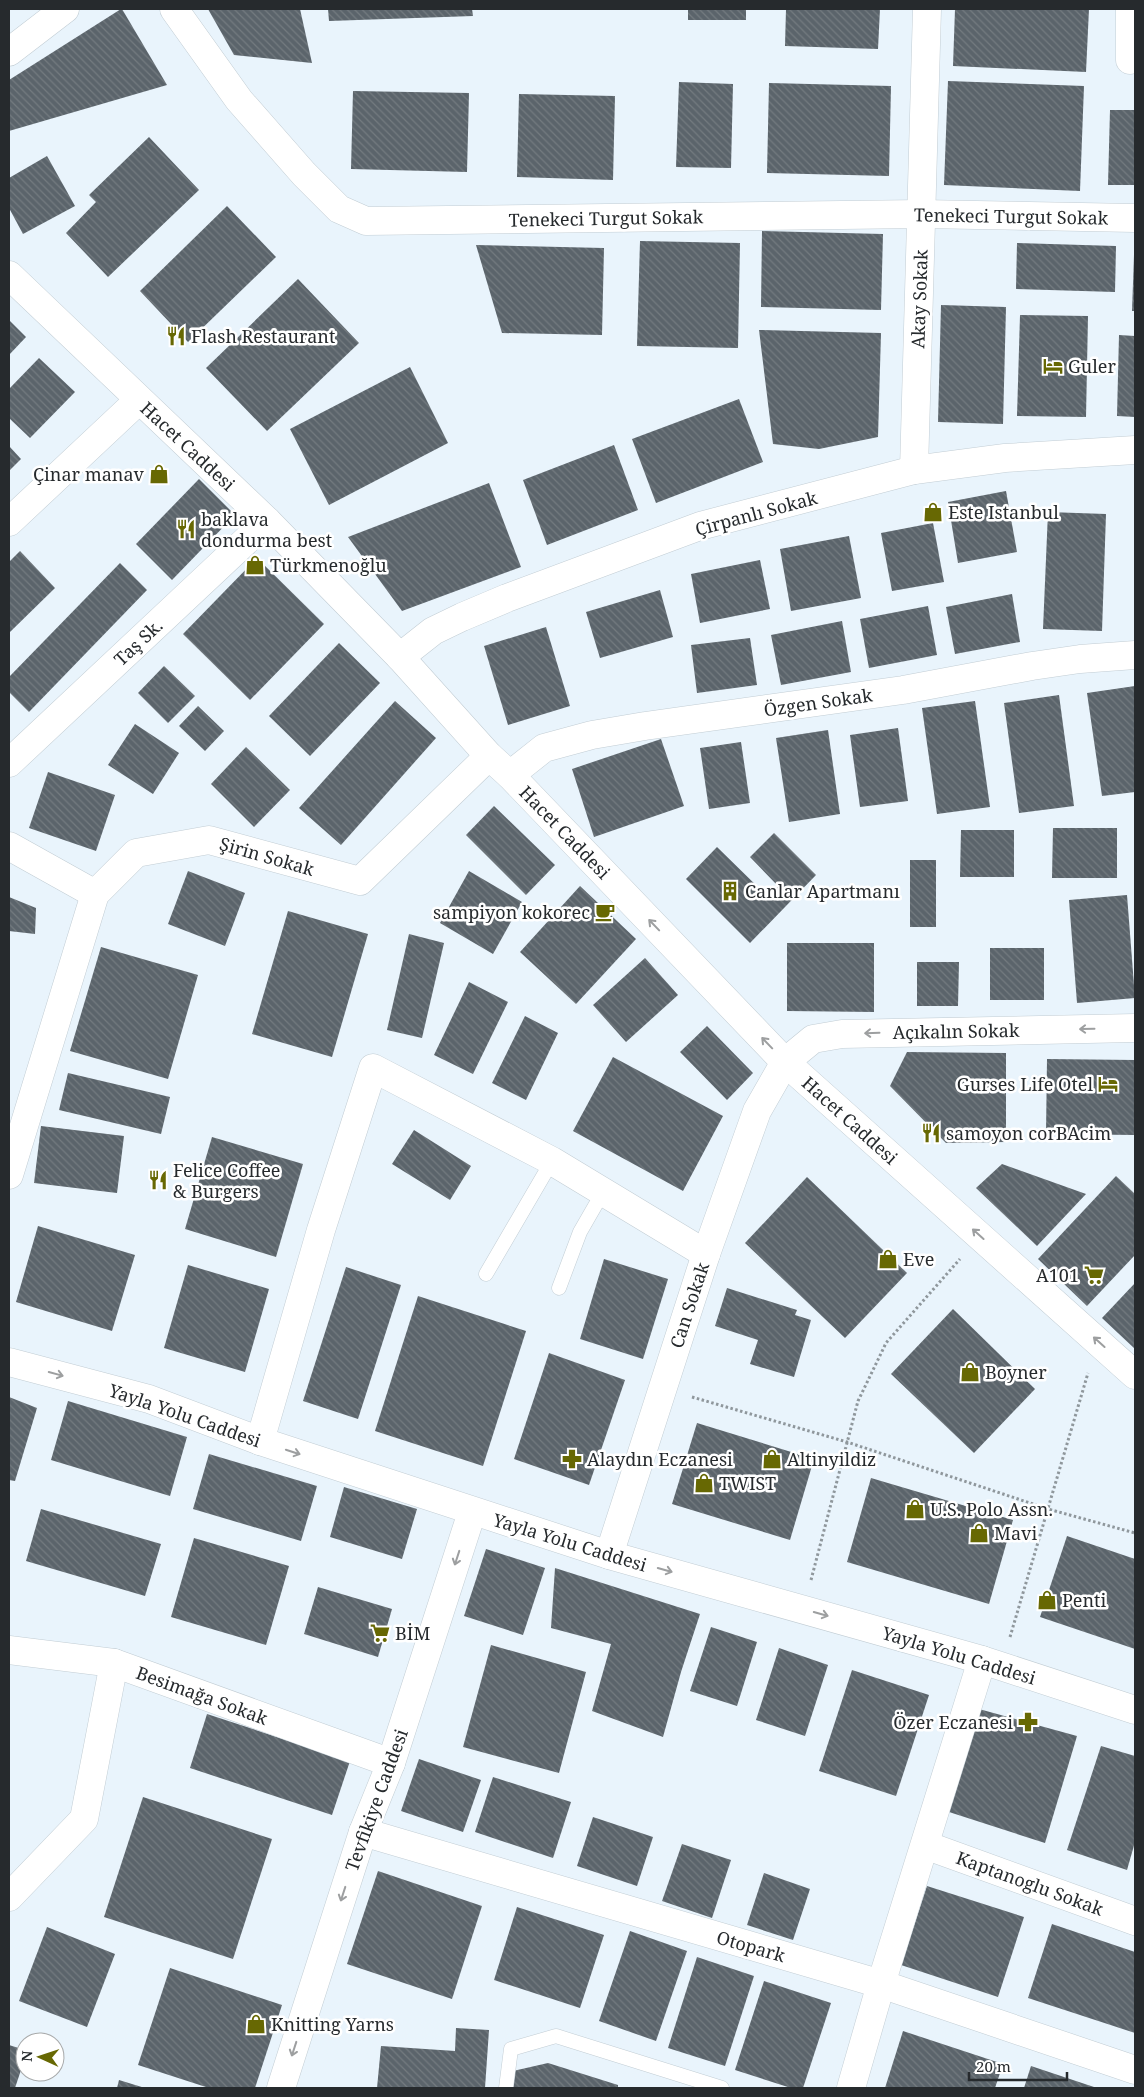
<svg xmlns="http://www.w3.org/2000/svg" width="1144" height="2097" font-family="'Noto Serif',serif">
<style>
.building{fill:url(#building-back-hatch)}
.lines{fill:none;stroke-linecap:round;stroke-linejoin:round}
.service-casing{stroke:#c2cdd4;stroke-width:15}
.minor-casing{stroke:#c2cdd4;stroke-width:29}
.tertiary-casing{stroke:#c2cdd4;stroke-width:29}
.path{stroke:#8f979c;stroke-width:3;stroke-dasharray:2.5 2.5;stroke-linecap:butt}
.service{stroke:#fff;stroke-width:14}
.minor{stroke:#fff;stroke-width:28}
.tertiary{stroke:#fff;stroke-width:28}
.oneway{stroke:#9d9fa0}
.labels{text-anchor:middle;dominant-baseline:central;stroke-width:5;stroke-linejoin:round;paint-order:stroke}
.street-label{font-size:18px;fill:#262a2d;stroke:#fff}
.poi-label{font-size:18px;fill:#262a2d;stroke:#fff;text-anchor:start}
</style>
<defs>
<pattern id="building-back-hatch" width="6" height="6" patternUnits="userSpaceOnUse" patternTransform="scale(1.25)"><rect width="6" height="6" fill="#5b646b"/><path d="M-1 5l2 2M0 0l6 6M5-1l2 2" fill="none" stroke="#747b80"/></pattern>
</defs>
<rect width="100%" height="100%" fill="#e9f4fc"/>
<!-- building -->
<g class="building">
<polygon points="121,9 122,9 167,85 9,131 9,80"/>
<polygon points="208,9 300,9 312,63 234,55"/>
<polygon points="328,9 472,9 473,16 329,21"/>
<rect x="688" y="9" width="58" height="11"/>
<polygon points="786,9 880,9 878,49 785,46"/>
<polygon points="955,9 1089,9 1086,72 953,66"/>
<polygon points="948,81 1084,86 1080,191 944,185"/>
<polygon points="679,82 733,84 731,168 676,167"/>
<polygon points="769,83 891,86 889,176 767,173"/>
<polygon points="353,91 469,93 467,172 351,169"/>
<polygon points="519,94 615,96 613,180 517,177"/>
<polygon points="1110,110 1135,110 1135,185 1108,185"/>
<polygon points="149,137 199,190 108,277 66,233 96,202 89,195"/>
<polygon points="47,156 75,206 23,234 9,208 9,178"/>
<polygon points="227,206 276,257 188,342 140,291"/>
<polygon points="762,231 883,234 881,310 761,307"/>
<polygon points="640,241 740,243 738,348 637,346"/>
<polygon points="1017,243 1116,246 1115,292 1016,289"/>
<polygon points="476,245 604,248 602,335 502,333"/>
<polygon points="1134,255 1135,255 1135,311 1132,311"/>
<polygon points="298,279 359,343 267,431 206,368"/>
<polygon points="941,305 1006,307 1003,424 938,422"/>
<polygon points="1020,315 1088,316 1086,417 1017,416"/>
<polygon points="9,320 26,337 9,355"/>
<polygon points="759,330 881,333 878,437 819,449 773,444"/>
<polygon points="1119,335 1135,336 1135,417 1117,416"/>
<polygon points="39,358 75,392 30,438 9,418 9,389"/>
<polygon points="410,367 448,443 329,505 290,429"/>
<polygon points="739,399 763,462 656,503 632,439"/>
<polygon points="614,445 638,510 547,545 523,480"/>
<polygon points="9,446 21,459 9,471"/>
<polygon points="199,479 235,515 172,580 136,544"/>
<polygon points="489,483 521,567 402,611 348,537"/>
<polygon points="1006,491 1017,552 958,563 948,502"/>
<polygon points="1048,512 1106,514 1102,631 1043,629"/>
<polygon points="933,523 944,582 892,591 881,533"/>
<polygon points="849,536 861,598 791,611 780,549"/>
<polygon points="20,551 55,588 9,633 9,562"/>
<polygon points="257,558 324,624 250,700 183,634"/>
<polygon points="760,560 770,609 700,623 691,574"/>
<polygon points="120,563 147,590 29,712 9,692 9,677"/>
<polygon points="660,590 673,637 600,658 586,612"/>
<polygon points="1012,594 1020,642 955,654 946,607"/>
<polygon points="928,606 937,655 869,668 860,619"/>
<polygon points="842,621 851,672 781,685 771,635"/>
<polygon points="546,627 570,706 508,725 484,646"/>
<polygon points="750,638 757,685 697,693 691,645"/>
<polygon points="339,643 380,683 310,756 269,716"/>
<polygon points="164,666 195,696 168,723 138,693"/>
<polygon points="1135,686 1135,792 1102,796 1087,693"/>
<polygon points="1059,695 1074,806 1019,813 1004,703"/>
<polygon points="395,701 436,738 341,845 299,808"/>
<polygon points="975,701 990,807 937,814 922,708"/>
<polygon points="198,706 224,731 205,751 179,726"/>
<polygon points="135,724 179,753 153,794 108,765"/>
<polygon points="898,728 908,801 860,807 850,735"/>
<polygon points="828,730 840,814 789,822 776,738"/>
<polygon points="661,739 684,806 594,837 572,769"/>
<polygon points="741,742 750,803 709,809 700,748"/>
<polygon points="246,747 290,790 254,827 211,784"/>
<polygon points="48,772 115,795 96,851 29,828"/>
<polygon points="494,806 555,865 526,895 466,835"/>
<polygon points="1053,828 1117,828 1117,878 1052,878"/>
<polygon points="961,830 1014,830 1014,877 960,877"/>
<polygon points="774,833 816,875 750,943 686,879 717,847 768,897 778,886 750,857"/>
<rect x="910" y="860" width="26" height="67"/>
<polygon points="188,871 245,893 225,946 168,924"/>
<polygon points="469,871 522,902 493,954 440,923"/>
<polygon points="580,886 636,939 576,1004 520,952"/>
<polygon points="1127,895 1135,998 1077,1003 1069,900"/>
<polygon points="9,897 36,908 35,934 9,931"/>
<polygon points="288,911 368,934 332,1057 252,1034"/>
<polygon points="409,934 444,943 422,1038 387,1030"/>
<polygon points="787,943 874,943 874,1012 787,1011"/>
<polygon points="101,947 198,975 168,1079 70,1051"/>
<rect x="990" y="948" width="54" height="52"/>
<polygon points="645,958 678,995 626,1042 593,1005"/>
<polygon points="917,962 959,962 958,1006 917,1006"/>
<polygon points="469,982 508,1002 473,1074 434,1055"/>
<polygon points="525,1016 558,1033 526,1100 492,1083"/>
<polygon points="707,1026 753,1073 727,1100 680,1052"/>
<polygon points="907,1052 1006,1053 1006,1142 946,1143 890,1086"/>
<polygon points="613,1057 723,1116 683,1191 573,1131"/>
<polygon points="1047,1059 1135,1060 1135,1135 1046,1134"/>
<polygon points="68,1073 170,1097 161,1134 59,1110"/>
<polygon points="41,1126 124,1136 117,1193 34,1183"/>
<polygon points="414,1130 471,1166 450,1200 392,1164"/>
<polygon points="212,1137 303,1164 276,1257 185,1229"/>
<polygon points="1002,1164 1086,1194 1037,1246 976,1188"/>
<polygon points="1116,1176 1135,1194 1135,1255 1087,1306 1038,1259"/>
<polygon points="807,1177 907,1273 845,1338 745,1243"/>
<polygon points="38,1226 135,1255 112,1331 16,1302"/>
<polygon points="604,1259 668,1279 643,1359 580,1339"/>
<polygon points="188,1265 269,1289 245,1372 164,1348"/>
<polygon points="346,1267 401,1285 358,1419 303,1401"/>
<polygon points="1135,1283 1135,1349 1102,1318"/>
<polygon points="727,1288 797,1310 795,1315 811,1320 794,1377 750,1364 758,1340 715,1326"/>
<polygon points="418,1296 526,1331 483,1466 375,1431"/>
<polygon points="953,1309 1035,1389 974,1453 891,1374"/>
<polygon points="549,1353 625,1380 589,1485 514,1459"/>
<polygon points="9,1397 37,1408 15,1481 9,1480"/>
<polygon points="68,1401 187,1437 170,1496 51,1460"/>
<polygon points="697,1423 814,1459 790,1540 672,1504"/>
<polygon points="209,1454 317,1486 301,1541 193,1509"/>
<polygon points="871,1478 1013,1520 989,1604 847,1562"/>
<polygon points="344,1487 417,1509 402,1559 330,1537"/>
<polygon points="41,1509 161,1544 145,1596 26,1561"/>
<polygon points="1067,1536 1135,1559 1135,1649 1040,1617"/>
<polygon points="194,1538 289,1566 266,1645 171,1617"/>
<polygon points="486,1549 545,1568 523,1635 464,1616"/>
<polygon points="555,1568 700,1614 681,1672 663,1737 592,1711 611,1644 551,1628"/>
<polygon points="318,1587 392,1609 378,1657 304,1634"/>
<polygon points="711,1627 757,1642 737,1706 690,1691"/>
<polygon points="491,1645 586,1672 559,1773 463,1747"/>
<polygon points="779,1648 828,1665 805,1736 756,1720"/>
<polygon points="852,1670 929,1695 896,1796 819,1771"/>
<polygon points="979,1709 1077,1736 1045,1843 949,1812"/>
<polygon points="207,1714 350,1761 332,1815 190,1768"/>
<polygon points="1101,1746 1135,1756 1135,1842 1127,1870 1067,1850"/>
<polygon points="419,1759 481,1780 463,1832 401,1811"/>
<polygon points="493,1777 571,1802 553,1858 475,1832"/>
<polygon points="143,1797 272,1839 233,1959 104,1917"/>
<polygon points="593,1817 653,1837 637,1886 577,1866"/>
<polygon points="682,1844 731,1860 712,1918 662,1901"/>
<polygon points="378,1871 482,1906 452,1999 347,1964"/>
<polygon points="764,1873 810,1889 793,1940 747,1925"/>
<polygon points="927,1886 1024,1917 998,1997 901,1965"/>
<polygon points="517,1907 604,1935 580,2008 494,1980"/>
<polygon points="1052,1924 1135,1952 1135,2033 1028,1998"/>
<polygon points="47,1927 115,1954 87,2027 19,2001"/>
<polygon points="630,1931 687,1951 656,2041 599,2021"/>
<polygon points="697,1957 754,1976 725,2066 668,2048"/>
<polygon points="170,1968 282,2005 255,2088 209,2088 138,2065"/>
<polygon points="764,1981 831,2003 803,2088 791,2088 735,2070"/>
<polygon points="456,2028 489,2030 485,2088 377,2088 381,2046 455,2051"/>
<polygon points="903,2031 1003,2064 995,2088 885,2088"/>
<polygon points="9,2045 25,2050 25,2058 15,2088 9,2088"/>
<polygon points="548,2063 618,2085 618,2088 512,2088 513,2071"/>
<polygon points="1031,2066 1097,2088 1024,2088"/>
<polygon points="119,2080 145,2088 117,2088"/>
</g>
<g class="lines">
<defs>
<g id="service">
<polyline points="486,1274 552,1161"/>
<polyline points="559,1288 580,1232 603,1192"/>
<polyline points="506,2088 511,2049 556,2036 722,2088"/>
</g>
<g id="minor">
<polyline points="174,9 239,100 304,174 339,209 366,221 921,214 1135,218"/>
<polyline points="9,52 65,9"/>
<polyline points="1130,60 1130,9"/>
<polyline points="9,275 267,521 400,657 489,756 510,775 785,1062 1135,1375"/>
<polyline points="914,470 927,9"/>
<polyline points="9,522 139,400"/>
<polyline points="400,657 433,631 462,617 507,598 700,526 914,470 1005,458 1135,450"/>
<polyline points="9,763 267,521"/>
<polyline points="510,775 544,748 592,735 645,726 903,690 1032,666 1080,659 1135,655"/>
<polyline points="9,846 95,894"/>
<polyline points="9,1175 95,894 136,853 209,840 360,881 489,756"/>
<polyline points="260,1441 321,1230 373,1068 552,1161 706,1254"/>
<polyline points="609,1555 706,1254 757,1111 785,1062 813,1039 842,1034 1135,1028"/>
<polyline points="9,1650 114,1663 391,1763"/>
<polyline points="363,1832 881,1984 1135,2070"/>
<polyline points="925,1845 1135,1921"/>
<polyline points="9,1897 84,1819 114,1663"/>
<polyline points="851,2088 881,1984 982,1660"/>
</g>
<g id="tertiary">
<polyline points="9,1362 149,1399 260,1441 609,1555 982,1660 1135,1710"/>
<polyline points="281,2088 363,1832 391,1763 472,1512"/>
</g>
</defs>
<!-- service casing -->
<use href="#service" class="service-casing"/>
<!-- minor casing -->
<use href="#minor" class="minor-casing"/>
<!-- tertiary casing -->
<use href="#tertiary" class="tertiary-casing"/>
<!-- path -->
<g class="path">
<polyline points="692,1397 847,1442 1048,1509 1135,1533"/>
<polyline points="811,1580 858,1401 886,1343 960,1259"/>
<polyline points="1010,1637 1088,1373"/>
</g>
<!-- service -->
<use href="#service" class="service"/>
<!-- minor -->
<use href="#minor" class="minor"/>
<!-- tertiary -->
<use href="#tertiary" class="tertiary"/>
</g>
<!-- one-way arrows -->
<defs><path id="oneway-shaft" d="M-6 0H5M1.5-3L5.5 0L1.5 3" fill="none" stroke-width="1.6" stroke-linecap="round" stroke-linejoin="round" transform="scale(1.25)"/></defs>
<g class="oneway">
<use href="#oneway-shaft" transform="translate(654 925) rotate(-134)"/>
<use href="#oneway-shaft" transform="translate(1087 1029) rotate(179)"/>
<use href="#oneway-shaft" transform="translate(872 1033) rotate(178)"/>
<use href="#oneway-shaft" transform="translate(767 1043) rotate(-134)"/>
<use href="#oneway-shaft" transform="translate(978 1234) rotate(-138)"/>
<use href="#oneway-shaft" transform="translate(1099 1342) rotate(-138)"/>
<use href="#oneway-shaft" transform="translate(56 1374) rotate(15)"/>
<use href="#oneway-shaft" transform="translate(293 1452) rotate(18)"/>
<use href="#oneway-shaft" transform="translate(457 1558) rotate(108)"/>
<use href="#oneway-shaft" transform="translate(665 1570) rotate(16)"/>
<use href="#oneway-shaft" transform="translate(821 1614) rotate(16)"/>
<use href="#oneway-shaft" transform="translate(343 1894) rotate(108)"/>
<use href="#oneway-shaft" transform="translate(294 2049) rotate(108)"/>
</g>
<!-- icons -->
<defs>
<symbol id="restaurant-bare" viewBox="-9 -9 18 18"><path d="M-5-6h1v4h1v-4h1v4h1v-4h1v5L-1.5 .5V6h-2V.5L-5-1ZM5-6V6H3V1.5H1.5Q1.5-4 5-6Z" fill="#676803" stroke="#fff" stroke-width="2.5" paint-order="stroke"/></symbol>
<symbol id="hotel-bare" viewBox="-9 -9 18 18"><path d="M-6-4.5h1.5V1H6V5H4.5V3h-9V5H-6ZM-4 0a1.8 1.8 0 1 1 3.6 0ZM.5 0V-2.5h3Q6-2.5 6 0Z" fill="#676803" stroke="#fff" stroke-width="2.5" paint-order="stroke"/></symbol>
<symbol id="shop-bare" viewBox="-9 -9 18 18"><path d="M-5-2.5h2.3a2.7 3.5 0 0 1 5.4 0H5L5.5 6h-11ZM-1.5-2.5h3a1.5 2.3 0 0 0-3 0Z" fill="#676803" stroke="#fff" stroke-width="2.5" paint-order="stroke"/></symbol>
<symbol id="building-bare" viewBox="-9 -9 18 18"><path d="M-4-6H4V6H1V3H-1V6H-4ZM-2.5-4.3h1.7v1.8h-1.7ZM.8-4.3h1.7v1.8H.8ZM-2.5-1h1.7V.8h-1.7ZM.8-1h1.7V.8H.8Z" fill="#676803" stroke="#fff" stroke-width="2.5" paint-order="stroke"/></symbol>
<symbol id="cafe-bare" viewBox="-9 -9 18 18"><path d="M-5.5-4.5H6V0H3Q3 3.5 0 3.5H-2.5Q-5.5 3.5-5.5 0ZM3-3.2v2h1.7v-2ZM-6 4.5H4V6H-6Z" fill="#676803" stroke="#fff" stroke-width="2.5" paint-order="stroke"/></symbol>
<symbol id="supermarket-bare" viewBox="-9 -9 18 18"><path d="M-6-5.5h2.5l.6 2H6L4.5 2H-2.5L-4.4-4H-6ZM-1.5 3.2a1.3 1.3 0 1 0 .1 0ZM3 3.2a1.3 1.3 0 1 0 .1 0Z" fill="#676803" stroke="#fff" stroke-width="2.5" paint-order="stroke"/></symbol>
<symbol id="pharmacy-bare" viewBox="-9 -9 18 18"><path d="M-2-6h4v4h4v4h-4v4h-4v-4h-4v-4h4Z" fill="#676803" stroke="#fff" stroke-width="2.5" paint-order="stroke"/></symbol>
</defs>
<g fill-rule="evenodd">
<use href="#restaurant-bare" x="162" y="322" width="28" height="28"/>
<use href="#hotel-bare" x="1039" y="352" width="28" height="28"/>
<use href="#shop-bare" x="145" y="460" width="28" height="28"/>
<use href="#shop-bare" x="919" y="498" width="28" height="28"/>
<use href="#restaurant-bare" x="172" y="515" width="28" height="28"/>
<use href="#shop-bare" x="241" y="551" width="28" height="28"/>
<use href="#building-bare" x="716" y="877" width="28" height="28"/>
<use href="#cafe-bare" x="591" y="898" width="28" height="28"/>
<use href="#hotel-bare" x="1094" y="1070" width="28" height="28"/>
<use href="#restaurant-bare" x="917" y="1119" width="28" height="28"/>
<use href="#restaurant-bare" x="144" y="1166" width="28" height="28"/>
<use href="#shop-bare" x="874" y="1245" width="28" height="28"/>
<use href="#supermarket-bare" x="1080" y="1261" width="28" height="28"/>
<use href="#shop-bare" x="956" y="1358" width="28" height="28"/>
<use href="#pharmacy-bare" x="558" y="1445" width="28" height="28"/>
<use href="#shop-bare" x="758" y="1445" width="28" height="28"/>
<use href="#shop-bare" x="690" y="1469" width="28" height="28"/>
<use href="#shop-bare" x="901" y="1495" width="28" height="28"/>
<use href="#shop-bare" x="965" y="1519" width="28" height="28"/>
<use href="#shop-bare" x="1033" y="1586" width="28" height="28"/>
<use href="#supermarket-bare" x="366" y="1619" width="28" height="28"/>
<use href="#pharmacy-bare" x="1014" y="1708" width="28" height="28"/>
<use href="#shop-bare" x="242" y="2010" width="28" height="28"/>
</g>
<g class="labels">
<!-- street labels -->
<g class="street-label">
<text transform="translate(1011 216) rotate(1)">Tenekeci Turgut Sokak</text>
<text transform="translate(606 218) rotate(-1)">Tenekeci Turgut Sokak</text>
<text transform="translate(919 299) rotate(-88)">Akay Sokak</text>
<text transform="translate(188 446) rotate(43)">Hacet Caddesi</text>
<text transform="translate(756 513) rotate(-15)">Çirpanlı Sokak</text>
<text transform="translate(138 642) rotate(-43)">Taş Sk.</text>
<text transform="translate(818 702) rotate(-8)">Özgen Sokak</text>
<text transform="translate(565 832) rotate(46)">Hacet Caddesi</text>
<text transform="translate(267 856) rotate(16)">Şirin Sokak</text>
<text transform="translate(956 1031) rotate(-1)">Açıkalın Sokak</text>
<text transform="translate(850 1120) rotate(42)">Hacet Caddesi</text>
<text transform="translate(689 1305) rotate(-72)">Can Sokak</text>
<text transform="translate(185 1415) rotate(19)">Yayla Yolu Caddesi</text>
<text transform="translate(570 1542) rotate(17)">Yayla Yolu Caddesi</text>
<text transform="translate(959 1655) rotate(17)">Yayla Yolu Caddesi</text>
<text transform="translate(202 1695) rotate(20)">Besimağa Sokak</text>
<text transform="translate(376 1800) rotate(-70)">Tevfikiye Caddesi</text>
<text transform="translate(1030 1883) rotate(20)">Kaptanoglu Sokak</text>
<text transform="translate(751 1946) rotate(16)">Otopark</text>
</g>
<!-- poi labels -->
<g class="poi-label">
<text x="191" y="336">Flash Restaurant</text>
<text x="1068" y="366">Guler</text>
<text x="144" y="474" text-anchor="end">Çinar manav</text>
<text x="948" y="512">Este Istanbul</text>
<text x="201" y="519">baklava<tspan x="201" dy="21">dondurma best</tspan></text>
<text x="270" y="565">Türkmenoğlu</text>
<text x="745" y="891">Canlar Apartmanı</text>
<text x="590" y="912" text-anchor="end">sampiyon kokorec</text>
<text x="1093" y="1084" text-anchor="end">Gurses Life Otel</text>
<text x="946" y="1133">samoyon corBAcim</text>
<text x="173" y="1170">Felice Coffee<tspan x="173" dy="21">&amp; Burgers</tspan></text>
<text x="903" y="1259">Eve</text>
<text x="1079" y="1275" text-anchor="end">A101</text>
<text x="985" y="1372">Boyner</text>
<text x="587" y="1459">Alaydın Eczanesi</text>
<text x="787" y="1459">Altinyildiz</text>
<text x="719" y="1483">TWIST</text>
<text x="930" y="1509">U.S. Polo Assn.</text>
<text x="994" y="1533">Mavi</text>
<text x="1062" y="1600">Penti</text>
<text x="395" y="1633">BİM</text>
<text x="1013" y="1722" text-anchor="end">Özer Eczanesi</text>
<text x="271" y="2024">Knitting Yarns</text>
</g>
</g>
<!-- border -->
<rect width="1144" height="2097" fill="none" stroke="#262a2d" stroke-width="20"/>
<!-- north arrow -->
<g transform="translate(40 2057) rotate(273)"><circle r="24" fill="#ffffff" stroke="#a8aaab"/>
<path d="M0-4L9 19L0 12L-9 19Z" fill="#676803"/>
<text y="-8" font-size="14" font-weight="bold" text-anchor="middle" fill="#262a2d">N</text>
</g>
<!-- scale -->
<path d="M969 2072v8h98v-8" fill="none" stroke="#262a2d" stroke-width="2.5"/>
<text x="976" y="2072" font-size="15" fill="#262a2d" stroke="#ffffff" stroke-width="4" paint-order="stroke">20 m</text>
</svg>
